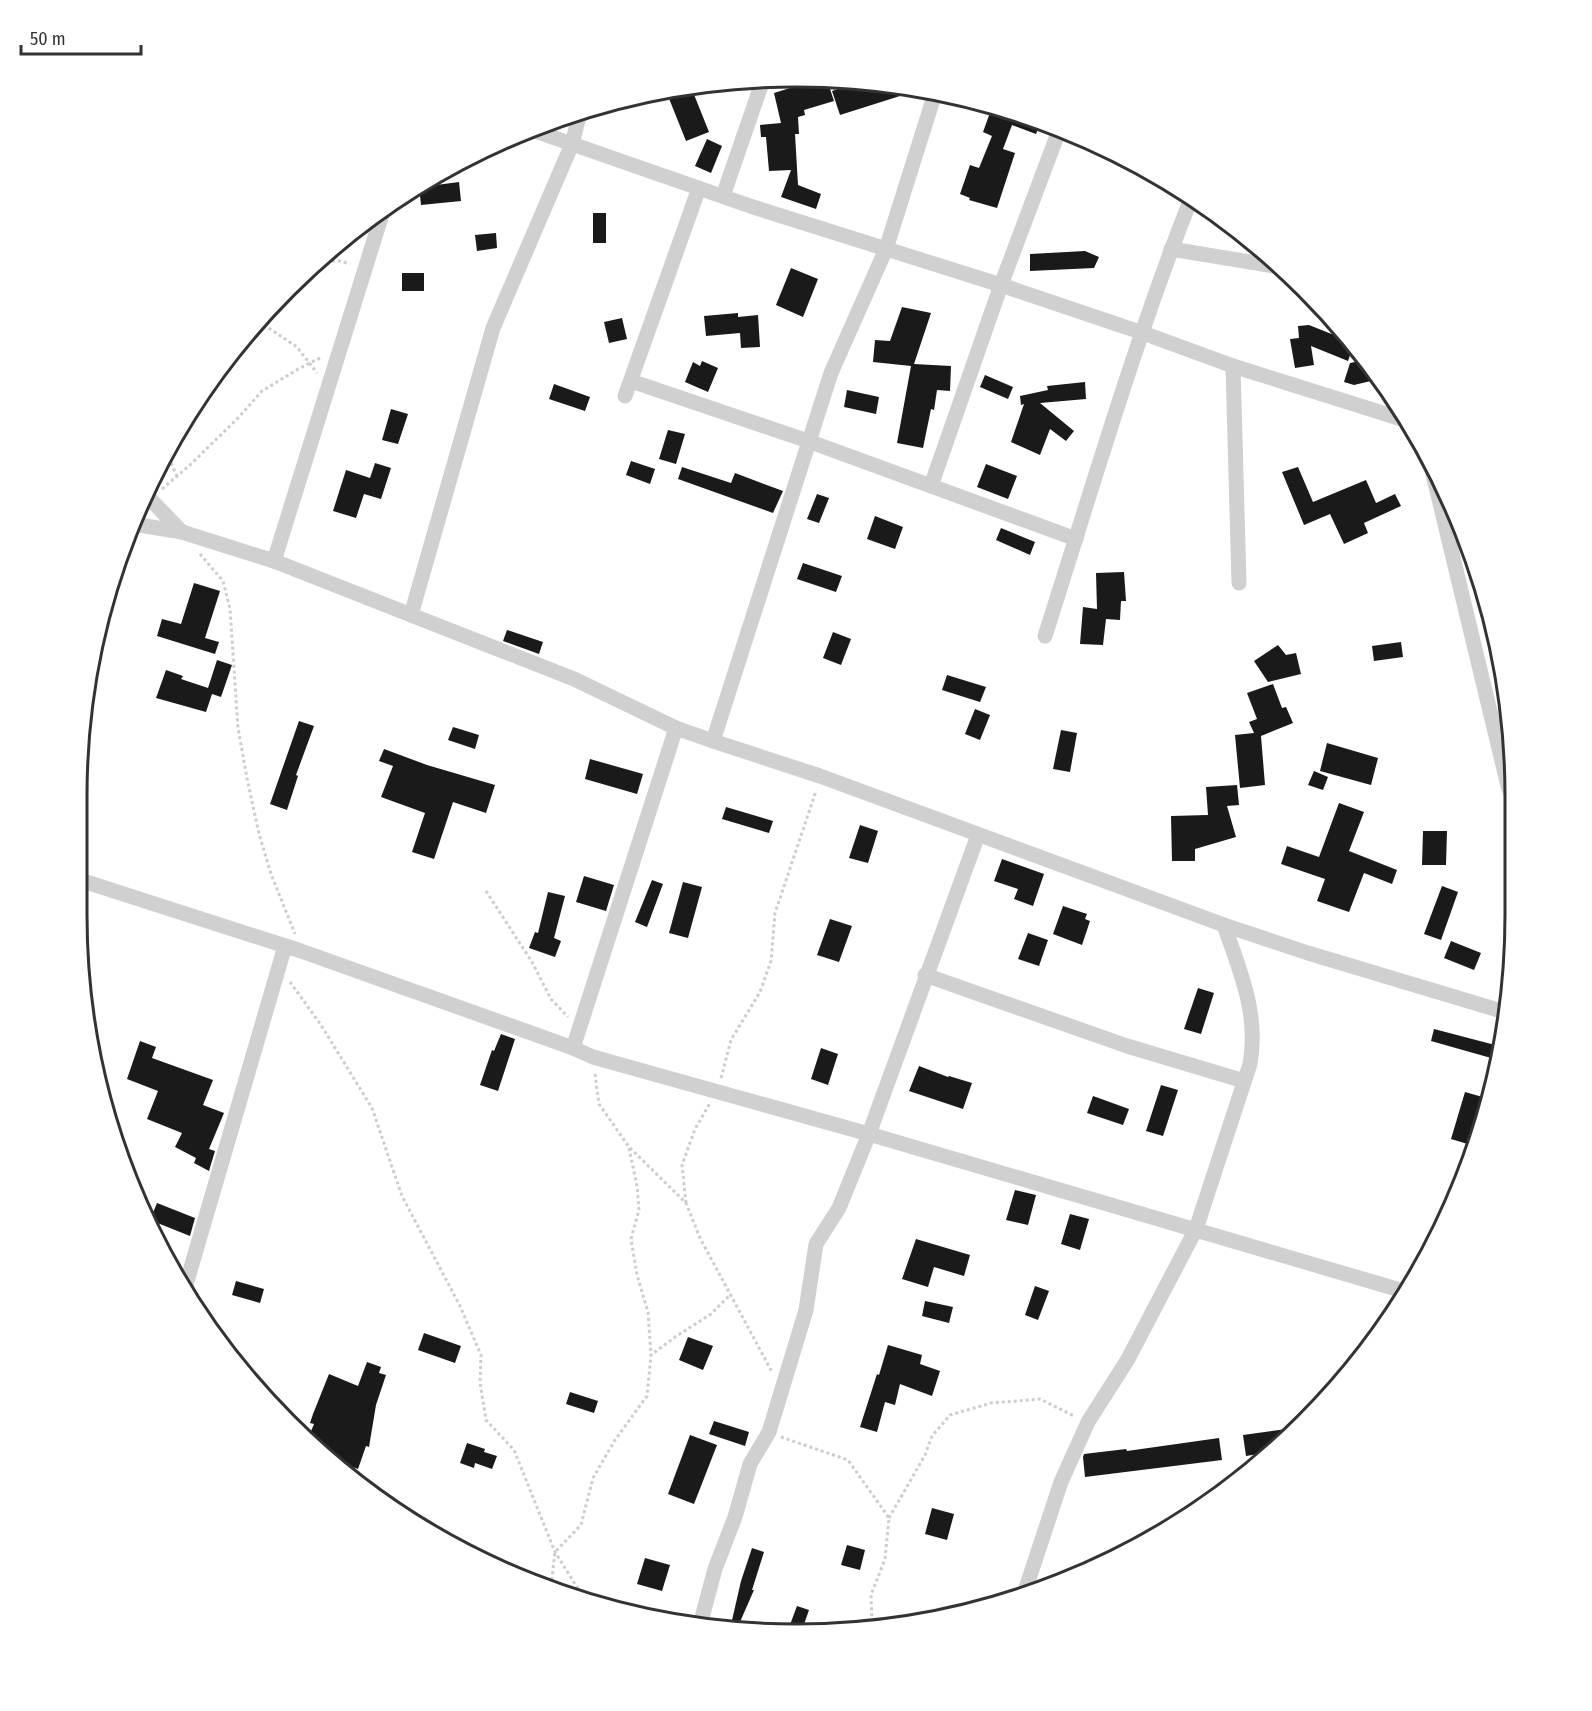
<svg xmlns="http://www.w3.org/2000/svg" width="1592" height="1711" font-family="'Fira Sans Condensed',sans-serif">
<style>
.building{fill:#1a1a1a}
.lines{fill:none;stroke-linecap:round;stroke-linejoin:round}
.path{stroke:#cdcdcd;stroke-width:3;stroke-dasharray:3 3;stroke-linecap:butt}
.minor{stroke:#d0d0d0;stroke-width:15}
.rim{fill:none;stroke:#333;stroke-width:3}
</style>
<rect width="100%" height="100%" fill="#fff"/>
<!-- building -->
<g class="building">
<polygon points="819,79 827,80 834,101 804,110 805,115 798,117 799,134 795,134 798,185 821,194 816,209 781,197 791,170 769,171 766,137 761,137 760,125 781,123 774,93"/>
<polygon points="857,83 897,86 900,96 840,115 832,91"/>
<polygon points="691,87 709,132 686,141 668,96"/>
<polygon points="992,107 1041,122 1036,134 1012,125 1003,149 1015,153 997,208 969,200 970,198 960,194 970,165 979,168 992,136 983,132"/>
<polygon points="707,139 722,146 711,173 695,166"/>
<polygon points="435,181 436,185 459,182 461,201 421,205 419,186 426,182"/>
<rect x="593" y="213" width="13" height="30"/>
<polygon points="496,233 497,248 477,251 475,235"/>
<polygon points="1085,251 1099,257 1094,268 1030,271 1030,254"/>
<polygon points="791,268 818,279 803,317 776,305"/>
<rect x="402" y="273" width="22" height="18"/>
<polygon points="902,307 931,313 914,364 951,366 950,391 937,390 934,410 931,409 923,448 897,443 911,366 873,362 875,340 890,341"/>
<polygon points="738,313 738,317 758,315 760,347 741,348 740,333 706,336 704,316"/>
<polygon points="622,318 627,339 609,343 604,322"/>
<polygon points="1309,325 1349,341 1353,346 1348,361 1311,346 1314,365 1295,368 1290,339 1299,338 1298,326"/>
<polygon points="1365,360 1373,370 1375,380 1354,385 1344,382 1350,363"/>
<polygon points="702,361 718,368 708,392 685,382 693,362 700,366"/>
<polygon points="985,375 1013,387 1008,399 980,387"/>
<polygon points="1085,382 1086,399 1040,403 1074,431 1066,441 1050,429 1040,455 1011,442 1024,404 1021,405 1020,396 1048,390 1047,386"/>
<polygon points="554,384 590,397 585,411 549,399"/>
<polygon points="847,390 879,397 876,414 844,407"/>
<polygon points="391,409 408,414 398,444 382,440"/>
<polygon points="668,430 685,434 676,464 659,459"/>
<polygon points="631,461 655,469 650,484 626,475"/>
<polygon points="375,463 391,468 381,499 364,494 356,518 333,511 346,470 370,478"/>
<polygon points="986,464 1017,476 1008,499 977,487"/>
<polygon points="682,467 731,483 735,473 783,491 773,513 678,479"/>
<polygon points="1298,467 1313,502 1366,480 1376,503 1395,494 1401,506 1364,523 1368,533 1344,544 1330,514 1304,525 1282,472"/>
<polygon points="817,494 829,498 819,523 807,519"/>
<polygon points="875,516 903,527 895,549 867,539"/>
<polygon points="1001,528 1035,542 1030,555 996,540"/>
<polygon points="803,563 842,576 836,592 797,579"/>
<polygon points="1124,572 1126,601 1121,601 1120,620 1106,619 1103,645 1080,644 1083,607 1097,609 1096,573"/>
<polygon points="194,583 220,591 205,638 219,642 215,654 157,636 162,619 181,624"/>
<polygon points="507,630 543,642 539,654 503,641"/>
<polygon points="833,632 851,639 841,665 823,658"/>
<polygon points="1401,642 1403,657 1374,661 1372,646"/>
<polygon points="1278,645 1286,655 1296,653 1301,674 1268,682 1254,661"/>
<polygon points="217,660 232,665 221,697 212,694 206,712 156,698 166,670 183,676 181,679 208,688"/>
<polygon points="947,675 986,687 980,702 942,690"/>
<polygon points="1273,684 1282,708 1286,707 1293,723 1261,736 1265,785 1240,788 1235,735 1254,733 1249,722 1257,719 1247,693"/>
<polygon points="975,709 990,715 980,740 965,734"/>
<polygon points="299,721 314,726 296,775 298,776 287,810 270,804"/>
<polygon points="453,727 479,735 475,749 448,740"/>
<polygon points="1061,730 1077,733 1070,772 1053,769"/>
<polygon points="1327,743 1378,758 1371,785 1320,771"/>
<polygon points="384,749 427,765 495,785 486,813 453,802 434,859 412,852 425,813 381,797 393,766 379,761"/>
<polygon points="590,759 643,774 637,794 585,779"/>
<polygon points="1314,771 1328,777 1323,790 1308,785"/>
<polygon points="1237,785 1239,805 1227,806 1236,837 1195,849 1195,861 1172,861 1171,816 1208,815 1206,787"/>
<polygon points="1339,803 1364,812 1349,851 1397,870 1392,884 1364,873 1349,912 1317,901 1325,879 1281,864 1287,846 1319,857"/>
<polygon points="726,807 773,821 769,833 722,819"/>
<polygon points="860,825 878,831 868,863 849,858"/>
<polygon points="1423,831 1447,831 1446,865 1422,865"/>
<polygon points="1002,859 1044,874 1033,906 1014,899 1018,889 994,881"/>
<polygon points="584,876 614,885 606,911 576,902"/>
<polygon points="652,880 663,884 647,927 635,922"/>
<polygon points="683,882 702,887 688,938 669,933"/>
<polygon points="1442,886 1458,892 1441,940 1424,934"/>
<polygon points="548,892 565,896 554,938 561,941 555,957 529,948 535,932 538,933"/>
<polygon points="1063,906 1087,914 1085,919 1090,921 1082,945 1053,934"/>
<polygon points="830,919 852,926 839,962 817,955"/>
<polygon points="1028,933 1048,940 1039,966 1018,959"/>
<polygon points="1451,941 1481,953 1474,970 1444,958"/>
<polygon points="1198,988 1214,993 1201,1034 1184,1029"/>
<polygon points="1434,1029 1495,1045 1491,1058 1431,1041"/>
<polygon points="501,1034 515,1039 498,1091 480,1085 492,1050 494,1051"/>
<polygon points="140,1041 156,1047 152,1058 213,1080 203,1105 224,1113 209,1149 215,1151 209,1171 194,1163 196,1158 175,1147 182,1133 147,1119 158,1091 127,1079"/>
<polygon points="821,1048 838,1054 828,1085 811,1079"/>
<polygon points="919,1066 948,1077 949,1076 972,1083 963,1109 909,1091"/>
<polygon points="1161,1085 1178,1090 1163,1136 1146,1131"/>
<polygon points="1465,1092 1486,1098 1471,1145 1451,1139"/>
<polygon points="1093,1096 1129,1109 1123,1125 1087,1113"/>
<polygon points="1015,1190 1036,1195 1028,1225 1006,1220"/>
<polygon points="157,1203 195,1218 190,1236 150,1220"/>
<polygon points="1070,1214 1089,1219 1080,1250 1061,1244"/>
<polygon points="916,1239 970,1255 964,1276 934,1267 928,1287 902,1279"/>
<polygon points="236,1281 264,1289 260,1303 232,1295"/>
<polygon points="1035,1286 1049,1291 1038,1320 1025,1315"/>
<polygon points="925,1301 953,1307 949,1323 922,1316"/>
<polygon points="424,1333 461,1346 455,1363 418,1350"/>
<polygon points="688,1337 713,1346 703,1370 679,1360"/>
<polygon points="888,1345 922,1355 920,1364 940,1371 932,1396 900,1384 895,1405 885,1402 877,1432 860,1427 877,1374 879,1375"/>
<polygon points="367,1362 381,1367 379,1373 386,1375 376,1405 369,1447 366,1446 358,1469 322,1456 307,1441 314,1424 310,1423 313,1414 329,1374 358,1386"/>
<polygon points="570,1392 598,1401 594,1413 566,1404"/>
<polygon points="714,1421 749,1432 745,1446 709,1434"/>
<polygon points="1293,1428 1264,1453 1246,1456 1243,1435"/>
<polygon points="690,1435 717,1445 694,1504 668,1494"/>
<polygon points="1219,1438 1222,1460 1085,1477 1083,1457 1084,1454 1126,1449 1127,1451"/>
<polygon points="467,1443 485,1449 484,1452 497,1456 492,1469 475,1463 474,1468 460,1463"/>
<polygon points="932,1508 954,1514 947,1540 925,1534"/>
<polygon points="847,1545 865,1550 860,1570 841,1565"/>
<polygon points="752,1548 764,1552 752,1590 754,1590 736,1631 730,1629 741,1581"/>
<polygon points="645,1558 670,1565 662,1591 637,1584"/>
<polygon points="797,1606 809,1610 802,1630 788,1630"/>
</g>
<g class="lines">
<!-- path -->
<g class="path">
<polyline points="320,261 340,261 350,264"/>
<polyline points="261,319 270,329 297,347 317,373"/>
<polyline points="166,452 177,476"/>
<polyline points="162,489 190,465 239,417 262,391 300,368 322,357"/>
<polyline points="200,554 223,581 230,609 238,728 247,778 259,834 271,874 295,934"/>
<polyline points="486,891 532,962 551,999 568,1017"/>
<polyline points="290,982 321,1025 372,1108 402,1196 460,1306 481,1355 480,1383 486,1420 514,1450 555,1552 585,1600"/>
<polyline points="595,1074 599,1104 629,1147 686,1203 700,1238 772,1372"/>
<polyline points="721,1078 731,1040 760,992 771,961 775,913 816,791"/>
<polyline points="629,1148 637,1186 639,1210 631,1239 637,1275 648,1312 651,1355"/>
<polyline points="686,1203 682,1165 695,1129 710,1103"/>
<polyline points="781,1437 848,1460 889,1518 885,1559 871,1595 872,1625"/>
<polyline points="889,1518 925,1455 932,1436 950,1415 991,1403 1040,1399 1074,1416"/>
<polyline points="551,1586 555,1552 581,1525 593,1478 615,1440 647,1396 651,1355 675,1337 711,1314 731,1294"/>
</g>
<!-- minor -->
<g class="minor">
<polyline points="529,129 753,207 1001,285 1143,333 1233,366 1408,421"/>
<polyline points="723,196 763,80"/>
<polyline points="1171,249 1280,267"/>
<polyline points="1233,366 1239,583"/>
<polyline points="631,381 808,441 1076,539"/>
<polyline points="625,396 699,188"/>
<polyline points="1431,466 1508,786 1515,805"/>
<polyline points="931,486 1001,285 1060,128"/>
<polyline points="146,489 150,499 182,532"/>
<polyline points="133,524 182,532 274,561 574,679 676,728 713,741 820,776 1224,925 1308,953 1508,1013"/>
<polyline points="274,561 384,208"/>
<polyline points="411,615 493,328 572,144 580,113"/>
<path d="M1045,636C1092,489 1135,340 1192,196"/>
<polyline points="713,741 831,373 886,249 936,90"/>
<polyline points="77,879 301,951 573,1048 593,1057 869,1134 1407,1292"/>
<polyline points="925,975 1127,1046 1244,1081"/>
<polyline points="573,1048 676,728"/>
<polyline points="185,1288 285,946"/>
<path d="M1024,1594L1061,1482L1088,1422L1128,1359L1196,1229L1250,1064C1259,1014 1240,971 1224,925"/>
<polyline points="700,1625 715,1569 735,1517 750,1464 769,1432 806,1310 816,1244 839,1208 869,1134 978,835"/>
</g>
</g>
<!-- crop -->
<path d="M0 0H1592V1711H0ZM796 87H796A709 709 0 0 1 1505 796V915A709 709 0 0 1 796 1624H796A709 709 0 0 1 87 915V796A709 709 0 0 1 796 87Z" fill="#fff" fill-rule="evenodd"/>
<path class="rim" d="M796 87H796A709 709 0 0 1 1505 796V915A709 709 0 0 1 796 1624H796A709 709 0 0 1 87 915V796A709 709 0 0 1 796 87Z"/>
<!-- scale -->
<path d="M21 45v9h120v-9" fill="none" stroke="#333333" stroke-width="3"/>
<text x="30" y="45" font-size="18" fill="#333333" stroke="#ffffff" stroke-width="4.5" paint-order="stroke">50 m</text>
</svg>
